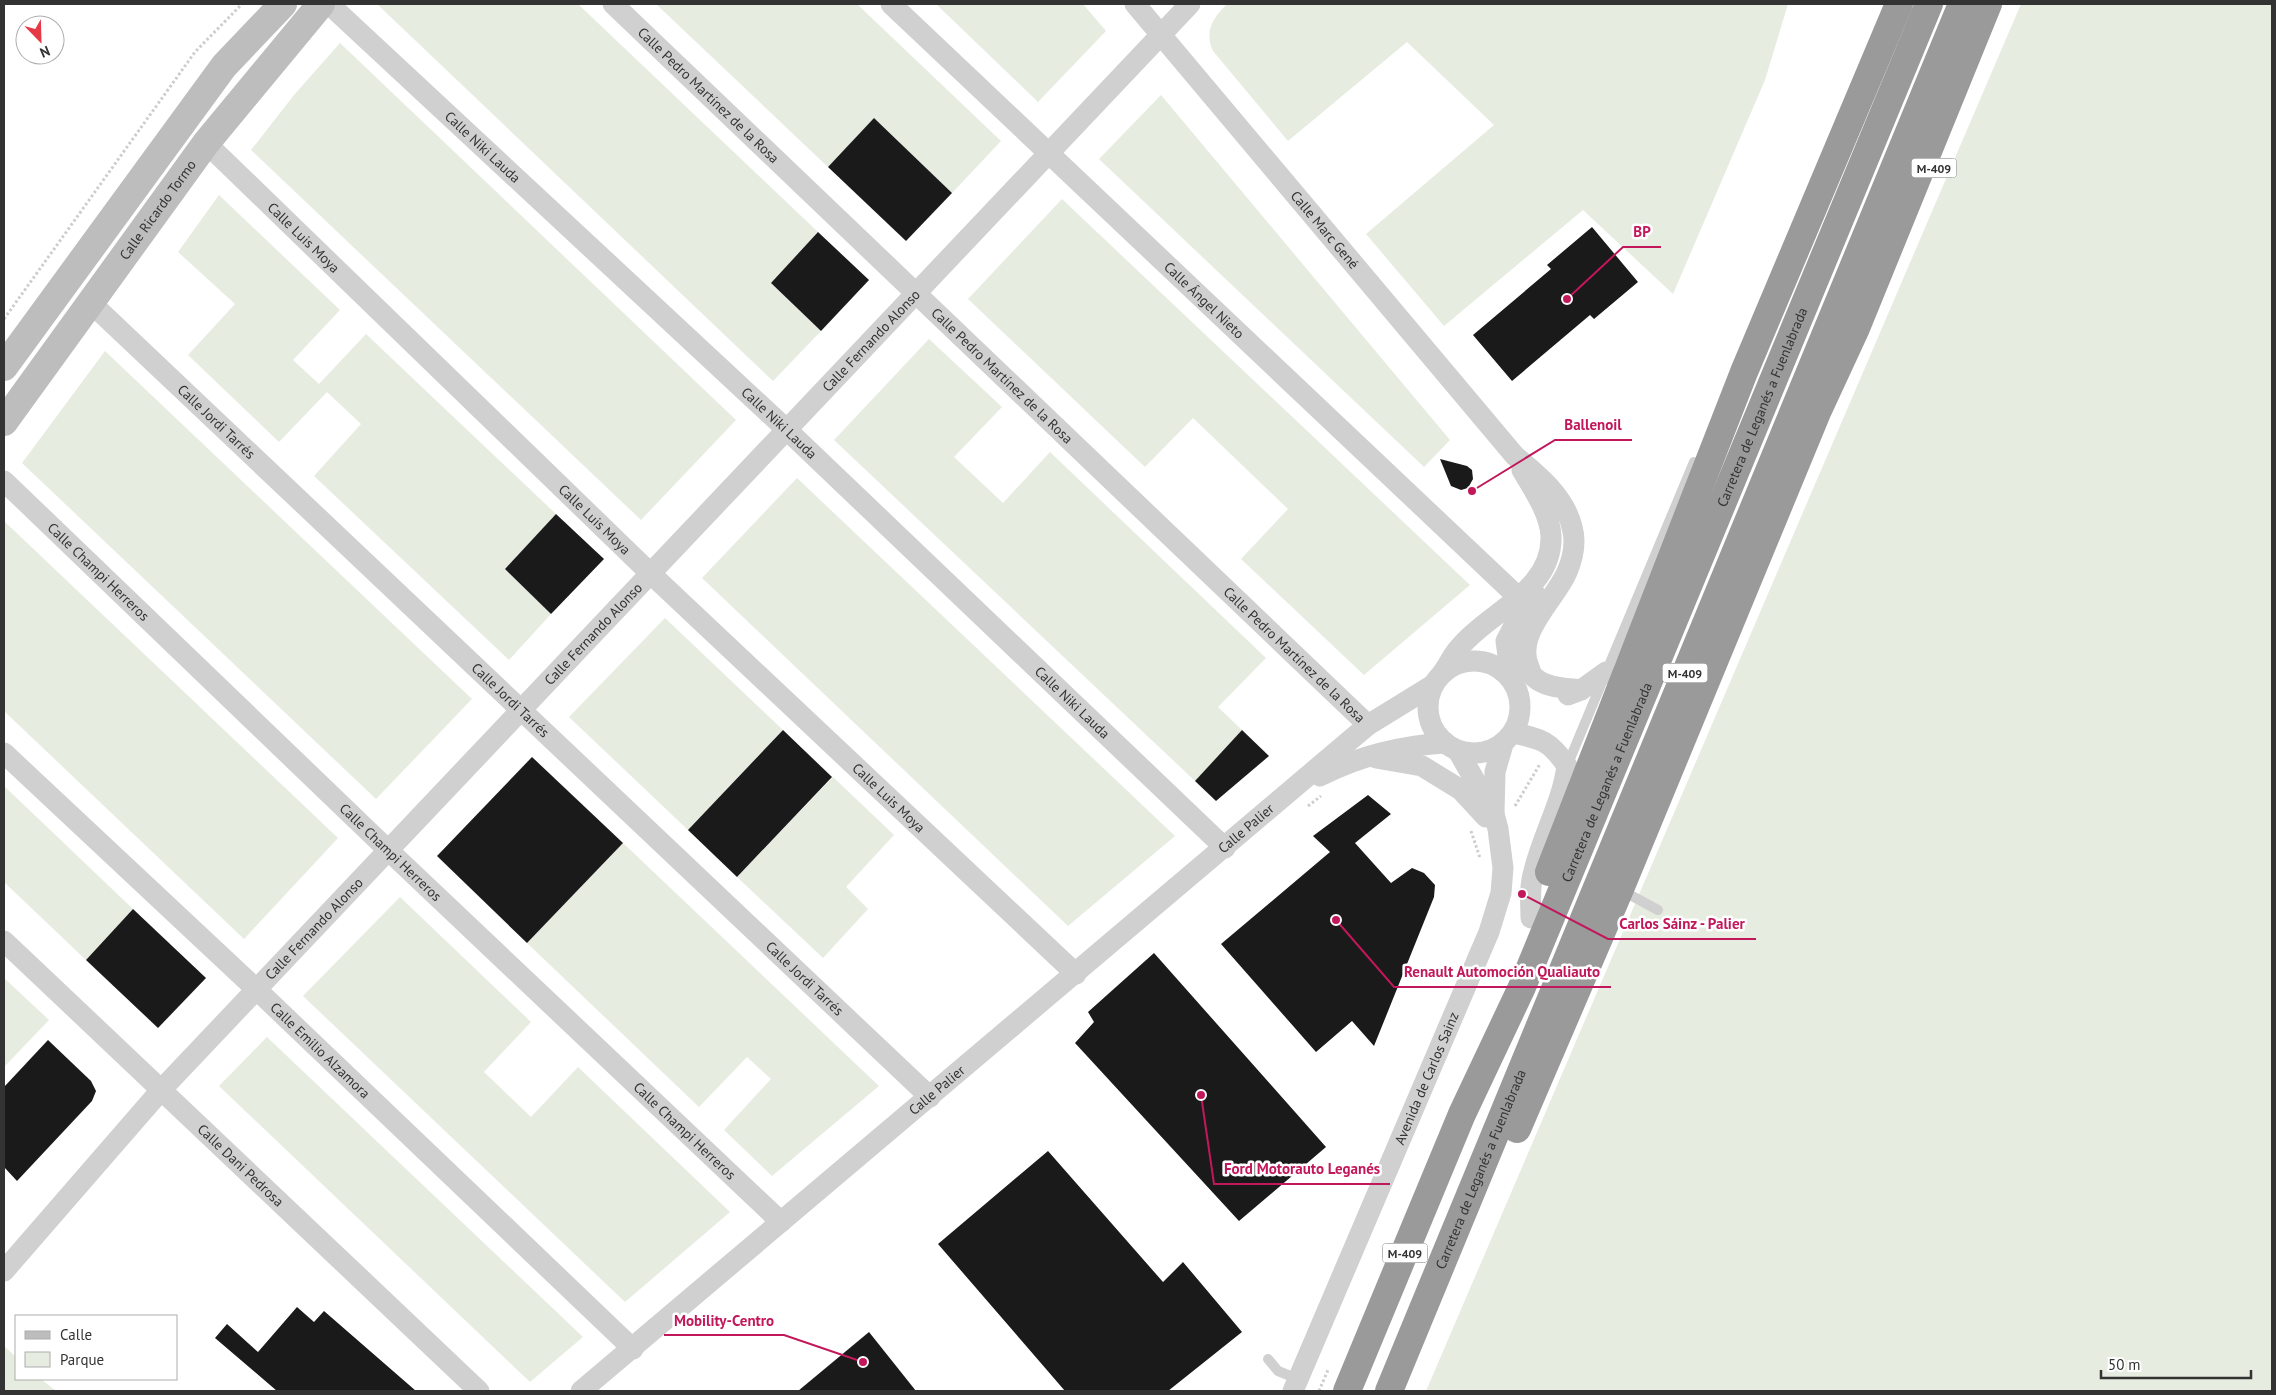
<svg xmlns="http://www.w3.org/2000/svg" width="2276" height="1395" font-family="'PT Sans',sans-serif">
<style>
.green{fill:#e6ecdf}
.building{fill:#1a1a1a}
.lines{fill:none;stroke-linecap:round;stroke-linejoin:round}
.path{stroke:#cdcdcd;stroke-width:3;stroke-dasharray:2.5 2.5;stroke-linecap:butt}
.lane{stroke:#d0d0d0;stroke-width:10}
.street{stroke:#d0d0d0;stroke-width:21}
.secondary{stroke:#bdbdbd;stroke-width:28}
.highway{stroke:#9a9a9a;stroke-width:28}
.labels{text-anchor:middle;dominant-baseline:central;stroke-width:5;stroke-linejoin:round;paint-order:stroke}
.shield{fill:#fff;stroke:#707070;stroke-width:1}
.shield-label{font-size:12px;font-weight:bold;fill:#333}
.street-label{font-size:14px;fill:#333;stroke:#fff}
.leader{fill:none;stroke:#c2185b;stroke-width:2}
.callout-dot{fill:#c2185b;stroke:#fff;stroke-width:2}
.callout-label{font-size:15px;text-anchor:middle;font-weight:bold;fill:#c2185b;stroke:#fff;stroke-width:5;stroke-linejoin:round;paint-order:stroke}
</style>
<rect width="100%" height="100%" fill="#fff"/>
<!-- green -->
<g class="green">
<polygon points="377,4 578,4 818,232 771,283 821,331 773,381"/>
<polygon points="656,4 857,4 1001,141 952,193 874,118 828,167"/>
<polygon points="936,4 1083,4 1106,31 1038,102"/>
<path d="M1227,4H1788L1765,80L1673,294L1583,210L1444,326L1366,234L1494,125L1407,42L1288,141L1213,51C1204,31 1213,18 1227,4Z"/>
<polygon points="2021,4 2272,4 2272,1391 1426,1391"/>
<polygon points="340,43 736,420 641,520 251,150 294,95"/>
<polygon points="1161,95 1450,440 1424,467 1099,159"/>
<polygon points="219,195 340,310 293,360 319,384 366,334 556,514 505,569 551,614 509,660 314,476 361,424 327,392 279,442 188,355 235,304 178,252"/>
<polygon points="1062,199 1470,585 1364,675 1241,559 1288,509 1193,418 1145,467 968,299"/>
<polygon points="929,339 1002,407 954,457 1003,503 1050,452 1266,658 1218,707 1242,730 1195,781 834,440"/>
<polygon points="105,351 472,699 376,799 22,463"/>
<polygon points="797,478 1175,836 1068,926 702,578"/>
<polygon points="4,521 338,838 244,939 4,711"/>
<polygon points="665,618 783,730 688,830 569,717"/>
<polygon points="833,777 894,835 846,887 868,909 823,958 737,877"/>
<polygon points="4,786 133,909 86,960 4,882"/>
<polygon points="623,843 879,1086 772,1176 724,1130 771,1079 747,1057 699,1107 527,943"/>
<polygon points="400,897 531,1022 484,1072 531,1117 578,1067 730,1212 625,1302 303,996"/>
<polygon points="4,978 49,1020 4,1067"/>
<polygon points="267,1037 583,1337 530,1382 219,1086"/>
<polygon points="4,1346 16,1357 16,1379 41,1379 56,1391 4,1391"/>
</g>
<!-- building -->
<g class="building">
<polygon points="874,118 952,193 906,241 828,167"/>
<polygon points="1592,227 1638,282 1594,319 1590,315 1512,381 1473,335 1551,269 1547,265"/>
<polygon points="818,232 869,280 821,331 771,283"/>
<polygon points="1440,459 1467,466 1472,470 1473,479 1468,488 1461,490 1451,486"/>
<polygon points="556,514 604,559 551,614 505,569"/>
<polygon points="783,730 832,777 737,877 688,830"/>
<polygon points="1242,730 1269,756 1216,801 1195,781"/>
<polygon points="532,757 623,843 527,943 437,856"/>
<polygon points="1368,795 1391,814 1355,843 1391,883 1412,868 1424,873 1435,885 1434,897 1374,1046 1352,1021 1316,1052 1221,944 1330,852 1313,836"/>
<polygon points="133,909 206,978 158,1028 86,960"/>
<polygon points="1154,953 1326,1147 1239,1221 1075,1043 1094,1022 1088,1012"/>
<polygon points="48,1040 91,1081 96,1091 92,1101 17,1181 4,1167 4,1087"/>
<polygon points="1048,1151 1163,1282 1183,1262 1242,1332 1168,1391 1065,1391 938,1244"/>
<polygon points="297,1307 314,1322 324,1311 416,1391 277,1391 215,1338 227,1324 258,1352"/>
<polygon points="869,1332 916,1391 798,1391"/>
</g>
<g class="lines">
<!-- path -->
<g class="path">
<polyline points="4,319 195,52 242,4"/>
<polyline points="1308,806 1321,796"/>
<polyline points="1515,806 1540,764"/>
<polyline points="1471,831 1480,858"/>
<polyline points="1319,1391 1328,1370"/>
</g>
<!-- lane -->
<g class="lane">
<polyline points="1567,766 1694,462"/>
<polyline points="1621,890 1658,910"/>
<polyline points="1268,1359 1278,1371 1298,1379"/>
</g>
<!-- street -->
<g class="street">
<path id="s1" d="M329,4L786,429L1225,848"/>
<path id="s2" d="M613,4L1368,725"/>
<path id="s3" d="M891,4L1518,597"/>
<path id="s4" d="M1135,4L1515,456C1538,475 1565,497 1572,527C1576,541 1573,558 1567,572C1555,600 1514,634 1529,667C1530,670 1532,675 1534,677C1545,688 1567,688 1581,690"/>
<path id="s5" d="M206,143L650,573L1076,974"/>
<path id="s6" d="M90,302L930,1097"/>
<path id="s7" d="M4,481L388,850L781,1222"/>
<circle cx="1474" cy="707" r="46"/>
<path d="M1443,672C1449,664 1453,654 1460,647C1488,612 1553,591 1551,536C1550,513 1533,489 1522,470"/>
<polyline points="1511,678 1506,641 1521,612 1536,595"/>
<polyline points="1568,695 1581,690 1606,672"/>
<path d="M1513,733C1542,739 1550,741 1567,766C1562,804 1541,838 1533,875C1529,889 1531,904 1531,918"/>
<path id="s8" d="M4,753L256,989L633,1349"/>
<polyline points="1376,758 1422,766 1461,790 1486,817"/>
<path d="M1320,776C1359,756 1401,746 1444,743"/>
<polyline points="1494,814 1495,772 1503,744"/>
<path id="s9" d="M4,941L479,1391"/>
<path id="s10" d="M4,1271L162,1089L1190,4"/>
<path id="s11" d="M581,1391L1368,725L1433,685"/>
<path id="s12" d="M1293,1391L1489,932L1501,893L1503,868L1498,829L1494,814L1458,751"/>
</g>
<!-- secondary -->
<g class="secondary">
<polyline points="4,367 224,66 283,4"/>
<path id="s13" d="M4,422L206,143L321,4"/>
</g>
<!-- highway -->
<g class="highway">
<polyline points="1549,872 1744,372 1899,4"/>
<polyline points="1517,1129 1620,889 1818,410 1856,328 1988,4"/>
<path id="s14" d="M1347,1391L1462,1114L1522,987L1929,4"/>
<path id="s15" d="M1389,1391L1962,4"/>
</g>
</g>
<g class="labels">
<!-- shield labels -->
<g class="shield">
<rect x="1911.5" y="158.5" width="45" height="19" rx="4"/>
<rect x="1662.5" y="663.5" width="45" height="19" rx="4"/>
<rect x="1382.5" y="1243.5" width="45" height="19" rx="4"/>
</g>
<g class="shield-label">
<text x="1934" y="168">M-409</text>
<text x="1685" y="673">M-409</text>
<text x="1405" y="1253">M-409</text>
</g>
<!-- street labels -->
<g class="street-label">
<text stroke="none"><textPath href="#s2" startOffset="132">Calle Pedro Martínez de la Rosa</textPath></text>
<text stroke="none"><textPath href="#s1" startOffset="210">Calle Niki Lauda</textPath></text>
<text stroke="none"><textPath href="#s13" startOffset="262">Calle Ricardo Tormo</textPath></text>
<text stroke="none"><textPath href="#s4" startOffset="295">Calle Marc Gené</textPath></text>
<text stroke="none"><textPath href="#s5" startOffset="136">Calle Luis Moya</textPath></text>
<text stroke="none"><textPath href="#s3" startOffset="431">Calle Ángel Nieto</textPath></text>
<text stroke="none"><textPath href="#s10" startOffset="1272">Calle Fernando Alonso</textPath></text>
<text stroke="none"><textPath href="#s2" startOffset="538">Calle Pedro Martínez de la Rosa</textPath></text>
<text stroke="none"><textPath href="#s14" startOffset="1068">Carretera de Leganés a Fuenlabrada</textPath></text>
<text stroke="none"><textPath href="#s6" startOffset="174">Calle Jordi Tarrés</textPath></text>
<text stroke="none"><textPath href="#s1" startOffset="615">Calle Niki Lauda</textPath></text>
<text stroke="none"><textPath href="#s5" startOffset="541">Calle Luis Moya</textPath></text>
<text stroke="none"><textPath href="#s7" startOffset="131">Calle Champi Herreros</textPath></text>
<text stroke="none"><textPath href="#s10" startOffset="868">Calle Fernando Alonso</textPath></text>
<text stroke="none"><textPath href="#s2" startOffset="942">Calle Pedro Martínez de la Rosa</textPath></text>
<text stroke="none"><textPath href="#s6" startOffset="579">Calle Jordi Tarrés</textPath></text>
<text stroke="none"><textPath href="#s1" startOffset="1020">Calle Niki Lauda</textPath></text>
<text stroke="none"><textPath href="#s14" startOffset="662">Carretera de Leganés a Fuenlabrada</textPath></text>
<text stroke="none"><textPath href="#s5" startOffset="946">Calle Luis Moya</textPath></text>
<text stroke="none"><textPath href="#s11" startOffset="871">Calle Palier</textPath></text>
<text stroke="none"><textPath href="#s7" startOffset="536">Calle Champi Herreros</textPath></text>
<text stroke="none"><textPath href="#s10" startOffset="462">Calle Fernando Alonso</textPath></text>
<text stroke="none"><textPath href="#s6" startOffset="984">Calle Jordi Tarrés</textPath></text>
<text stroke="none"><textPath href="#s8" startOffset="434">Calle Emilio Alzamora</textPath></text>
<text stroke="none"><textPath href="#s12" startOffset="340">Avenida de Carlos Sainz</textPath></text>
<text stroke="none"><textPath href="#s11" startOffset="466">Calle Palier</textPath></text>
<text stroke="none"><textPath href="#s7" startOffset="941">Calle Champi Herreros</textPath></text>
<text stroke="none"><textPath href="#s9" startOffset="326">Calle Dani Pedrosa</textPath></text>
<text stroke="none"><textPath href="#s15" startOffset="240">Carretera de Leganés a Fuenlabrada</textPath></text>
</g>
</g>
<!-- callouts -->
<path class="leader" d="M1567 299L1623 247H1661M1472 491L1555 440H1632M1522 894L1608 939H1756M1336 920L1394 987H1611M1201 1095L1214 1184H1390M863 1362L784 1335H664"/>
<g class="callout-dot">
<circle cx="1567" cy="299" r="5"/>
<circle cx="1472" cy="491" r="5"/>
<circle cx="1522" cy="894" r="5"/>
<circle cx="1336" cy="920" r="5"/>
<circle cx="1201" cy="1095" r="5"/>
<circle cx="863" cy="1362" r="5"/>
</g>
<g class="callout-label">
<text x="1642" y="237">BP</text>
<text x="1593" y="430">Ballenoil</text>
<text x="1682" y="929">Carlos Sáinz - Palier</text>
<text x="1502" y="977">Renault Automoción Qualiauto</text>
<text x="1302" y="1174">Ford Motorauto Leganés</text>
<text x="724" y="1326">Mobility-Centro</text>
</g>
<!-- border -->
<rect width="2276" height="1395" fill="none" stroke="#333333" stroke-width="10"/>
<!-- legend -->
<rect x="15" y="1315" width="162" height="65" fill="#ffffff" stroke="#adadad"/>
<rect x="25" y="1331" width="25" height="8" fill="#bdbdbd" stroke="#adadad"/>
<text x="60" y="1340" font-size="15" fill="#333333">Calle</text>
<rect x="25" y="1352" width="25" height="15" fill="#e6ecdf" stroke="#adadad"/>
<text x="60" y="1365" font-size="15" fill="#333333">Parque</text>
<!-- north arrow -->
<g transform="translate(40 40) rotate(157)"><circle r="24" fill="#ffffff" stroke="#adadad"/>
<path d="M0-4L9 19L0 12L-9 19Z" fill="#e63946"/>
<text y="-8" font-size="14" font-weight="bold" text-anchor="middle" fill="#333333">N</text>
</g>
<!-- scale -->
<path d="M2101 1370v8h150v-8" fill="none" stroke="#333333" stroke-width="2.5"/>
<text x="2108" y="1370" font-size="15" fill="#333333" stroke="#ffffff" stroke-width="4" paint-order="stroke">50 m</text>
</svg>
